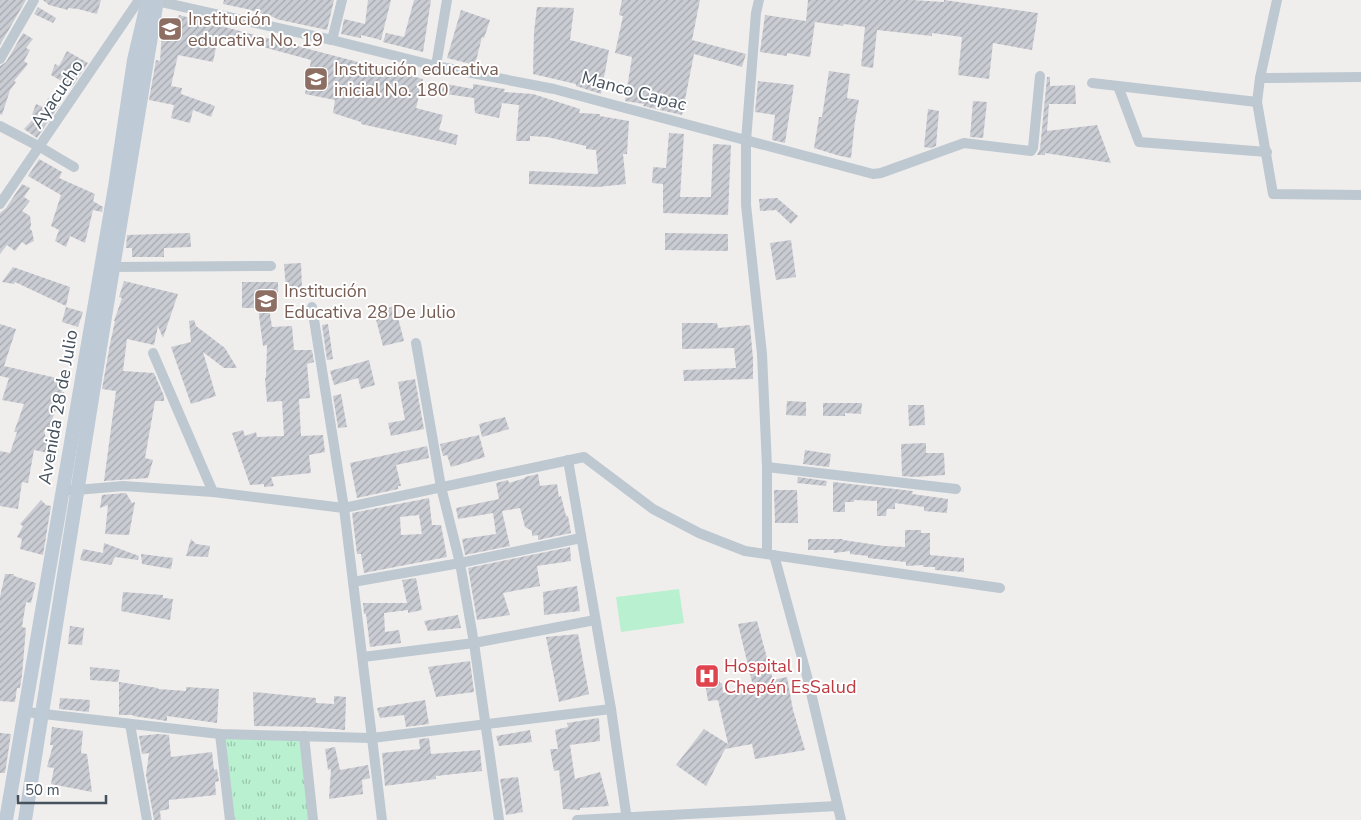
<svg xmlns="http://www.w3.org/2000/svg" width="1361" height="820" font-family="'Nunito Sans',sans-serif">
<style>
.park{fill:url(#park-tufts)}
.garden{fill:#b9f0cf}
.building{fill:url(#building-hatch);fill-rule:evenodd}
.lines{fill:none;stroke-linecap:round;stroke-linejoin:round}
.street{stroke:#bdc8d0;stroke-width:10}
.secondary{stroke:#bfcad7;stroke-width:14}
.labels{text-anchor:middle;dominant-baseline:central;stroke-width:4;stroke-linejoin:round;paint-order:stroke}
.education-label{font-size:18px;fill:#785e54;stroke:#fff;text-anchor:start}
.street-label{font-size:18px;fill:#45515c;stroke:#fff}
.health-label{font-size:18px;fill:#be3a42;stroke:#fff;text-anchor:start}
</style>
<defs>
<pattern id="park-tufts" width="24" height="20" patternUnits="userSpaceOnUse" patternTransform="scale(1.25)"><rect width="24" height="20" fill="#b9f0cf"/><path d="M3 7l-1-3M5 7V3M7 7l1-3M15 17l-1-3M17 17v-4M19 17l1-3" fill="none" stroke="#98c5ab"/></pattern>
<pattern id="building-hatch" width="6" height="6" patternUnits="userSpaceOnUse" patternTransform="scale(1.25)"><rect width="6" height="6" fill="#caccd3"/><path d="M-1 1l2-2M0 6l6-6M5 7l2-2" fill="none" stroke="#a6a8ae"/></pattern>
</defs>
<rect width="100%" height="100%" fill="#f0eded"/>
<!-- park -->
<polygon class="park" points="220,734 304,736 313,820 230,820"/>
<!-- garden -->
<polygon class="garden" points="679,589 684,623 621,632 616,597"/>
<!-- building -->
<g class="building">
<polygon points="0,0 26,0 0,45"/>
<polygon points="43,0 101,0 97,14 78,9 68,8 68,10 49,5"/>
<polygon points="224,0 334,0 327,30 276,19 276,18 247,9 223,4"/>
<polygon points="368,0 391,0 381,40 361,35 361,38 341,34 344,19 365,24"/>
<polygon points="414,0 431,0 423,52 383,42 386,33 404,37"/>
<polygon points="622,0 700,0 692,40 746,54 742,67 694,54 682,115 643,106 644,104 625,101 632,57 615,53 623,16 619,15"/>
<polygon points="808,0 912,0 944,2 944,0 1038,13 1032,50 993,43 989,79 958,75 962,37 932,33 932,36 877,30 873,68 861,66 865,27 844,24 843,26 815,22 810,57 787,53 787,56 760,52 765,15 806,21"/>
<polygon points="38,7 56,18 53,23 34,14"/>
<polygon points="537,7 574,8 570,40 609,50 601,94 576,86 576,84 533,74 534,32"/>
<polygon points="461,10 490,20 484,38 482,37 475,65 447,58"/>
<polygon points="179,15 423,79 416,108 443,115 439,130 458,135 456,145 361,124 361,122 333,113 335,100 305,94 311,60 230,38 230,40 218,38 213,62 178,55 171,86 182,88 181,94 215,106 211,117 193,110 190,123 171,118 174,105 149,100 156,60 160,61 163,18 178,19"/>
<polygon points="23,33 33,39 26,48 30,50 24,61 28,64 14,81 16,82 10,90 2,115 0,114 0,66 6,62"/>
<polygon points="67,51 88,63 72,87 51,75 55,64 59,66"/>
<polygon points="829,71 850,74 847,98 859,100 855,121 851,158 840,156 814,148 819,117 822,117"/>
<polygon points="1047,77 1050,77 1050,86 1075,85 1076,104 1049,104 1047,131 1097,125 1111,163 1045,153 1045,155 1037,155 1040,149"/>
<polygon points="758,81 794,85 785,143 772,140 775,115 755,112"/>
<polygon points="441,83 473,89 473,84 505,89 504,92 533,94 580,109 579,113 600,114 600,116 629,121 627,154 623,154 626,184 598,187 529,184 529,171 598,174 596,150 586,149 586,146 547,137 530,136 530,141 516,141 519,105 502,103 499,118 475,113 474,98 439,93"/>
<polygon points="48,98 59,106 37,138 24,129 35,117 32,115 36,104 43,107"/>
<polygon points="973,101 987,102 983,138 970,137"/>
<polygon points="928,109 939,111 936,146 931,148 924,147"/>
<polygon points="669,133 684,134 680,197 711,197 713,144 731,145 728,215 663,213 663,184 652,183 653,167 666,168"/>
<polygon points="39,159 62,172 59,178 95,194 93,201 103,207 102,212 93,210 85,243 70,236 66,247 55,241 59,230 51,226 61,195 28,176"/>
<polygon points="22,184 30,188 24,197 30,201 22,211 30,216 31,224 30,229 32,231 34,241 26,245 22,242 15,251 7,245 0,254 0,213 6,208"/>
<polygon points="777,198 798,216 791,224 776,210 760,211 759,199"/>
<polygon points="190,233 191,247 164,248 164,257 132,257 132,248 126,248 127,235"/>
<polygon points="665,233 728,234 728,251 665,250"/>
<polygon points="791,240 796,277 776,280 770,243"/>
<polygon points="301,263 302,288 286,289 284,264"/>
<polygon points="13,267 70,287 66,306 15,282 14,284 2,282"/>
<polygon points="124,281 178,294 163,338 158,326 154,345 127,339 123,371 154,373 164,396 164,401 155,401 145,458 153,460 148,478 104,481 116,391 102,389 110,344 115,321 114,321 122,298 119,297"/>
<polygon points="242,282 278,282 278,308 269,308 272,327 292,326 294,350 312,350 314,362 307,364 310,398 299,399 301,436 323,435 325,452 309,455 311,473 271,477 274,486 264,487 264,484 250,485 232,433 243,430 245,436 256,432 257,437 284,436 282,401 267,402 265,378 266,378 267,345 263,346 258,308 242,308"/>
<polygon points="395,306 404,341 383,346 374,312"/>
<polygon points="66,307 83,312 78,327 62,322"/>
<polygon points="194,320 196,326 225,348 237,368 224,368 203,352 216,396 191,404 171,347 191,342 189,321"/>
<polygon points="682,323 717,323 718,328 750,325 753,359 753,379 684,381 683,370 736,368 734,348 682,349"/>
<polygon points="0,324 16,329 4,366 61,379 60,386 64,387 62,392 64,392 64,401 59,402 51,422 53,422 51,431 44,430 49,453 34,450 28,483 22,482 18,509 0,506 0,451 10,453 17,432 14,432 24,404 2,400 9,378 0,376"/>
<polygon points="328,324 333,359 327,360 322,325"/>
<polygon points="369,360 375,385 361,389 358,378 334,385 330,371"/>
<polygon points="415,379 424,429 391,436 388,423 405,420 398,382"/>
<polygon points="341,394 347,427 338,428 333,396"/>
<polygon points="787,401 806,402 806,416 786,415"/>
<polygon points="823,403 862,403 861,414 845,413 845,416 823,416"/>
<polygon points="908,405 924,405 925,425 909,426"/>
<polygon points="505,417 509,429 482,437 479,424"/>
<polygon points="479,435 485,457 451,467 447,455 443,456 440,444"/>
<polygon points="926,443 926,453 944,453 945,475 914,477 902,476 901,444"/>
<polygon points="427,446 429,458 396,465 401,486 398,486 398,489 357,498 350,463"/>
<polygon points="805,450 831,454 829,467 803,464"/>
<polygon points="538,474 540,486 557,484 559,497 561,496 566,516 568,516 571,533 538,540 538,535 532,536 532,531 525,527 520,508 502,511 510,546 465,555 462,539 496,534 493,513 458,519 456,508 499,499 496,483 508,480 509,483 525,478 525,477"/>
<polygon points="798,477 827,481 826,486 797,483"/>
<polygon points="833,482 913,491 912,494 948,499 947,513 924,511 924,507 895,503 895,509 887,509 886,516 877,516 877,501 854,500 854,502 845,502 845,512 833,512"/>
<polygon points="774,490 797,490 798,523 775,523"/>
<polygon points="126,493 132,503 135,502 129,535 105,534 108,505 100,508 102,495"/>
<path d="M429,498L432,525H441L447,557L364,573L361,554H357L352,513ZM419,515L422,534L401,535L400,517Z"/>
<polygon points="41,500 46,505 51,506 43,555 20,549 22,539 17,537 23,526 20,524"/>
<polygon points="905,530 921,530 921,533 930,533 930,555 964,558 964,572 935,570 935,567 923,567 923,565 906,566 906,562 868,558 868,556 850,554 850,551 834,553 834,550 808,550 808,539 843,539 843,540 884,546 905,547"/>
<polygon points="191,539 196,544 210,546 208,557 186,556"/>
<polygon points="104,543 139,556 138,560 115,557 111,565 80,560 83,549 103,553"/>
<polygon points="570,547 571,561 537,566 540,586 503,593 510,615 477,620 468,568"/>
<polygon points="141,554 173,558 171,569 142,564"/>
<polygon points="5,574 14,574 14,576 36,583 31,603 26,602 22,627 26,628 22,675 20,688 17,688 15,702 0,701 0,597"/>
<polygon points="416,578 422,610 408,613 408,610 384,613 385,632 399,630 401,643 370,647 366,614 364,614 363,603 407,603 402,580"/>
<polygon points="577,586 580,611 544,615 543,592"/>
<polygon points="123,592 163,595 163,598 173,599 170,620 121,611"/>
<polygon points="458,615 461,628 428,631 424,621"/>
<polygon points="757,621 773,680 787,677 793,710 805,750 755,759 752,744 725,749 706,786 676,765 704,729 728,744 718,700 708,701 704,677 718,676 720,683 722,683 723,693 753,686 738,624"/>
<polygon points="70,626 84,628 82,645 68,644"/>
<polygon points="578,634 589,694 559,702 546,637"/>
<polygon points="470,661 474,692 436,697 428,667"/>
<polygon points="90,667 120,670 118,682 90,680"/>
<polygon points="119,682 158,688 158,689 186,691 186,687 219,689 217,723 167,716 167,721 133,716 133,715 119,715"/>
<polygon points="253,692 316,698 316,703 334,704 334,696 346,697 345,730 311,727 254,726"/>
<polygon points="60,698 90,700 89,712 59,709"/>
<polygon points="425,700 429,724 406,727 404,715 380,718 377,708"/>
<polygon points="599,718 600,741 570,745 575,779 600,772 609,806 580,808 580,810 563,809 559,770 554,771 550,749 558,749 555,730 568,727 567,723"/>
<polygon points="52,727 83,731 81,753 87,754 92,792 51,784 54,768 47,767 53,745 50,745"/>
<polygon points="530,730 532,742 499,746 496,736"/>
<polygon points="0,733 11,734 5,773 0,773"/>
<polygon points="158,734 169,735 171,757 212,752 214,770 217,769 219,781 215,782 216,795 169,800 169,809 160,811 161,820 154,820 146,775 149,753 142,754 139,736"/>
<polygon points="429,738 431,754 480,750 482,771 436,776 436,779 385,786 382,753 420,749 419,739"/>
<polygon points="335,747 340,770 368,765 370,778 362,780 363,794 329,799 331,769 328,770 325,749"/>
<polygon points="518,777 523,812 506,815 500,779"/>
</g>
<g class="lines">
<!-- street -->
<g class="street">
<polyline points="759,0 756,13 746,141 746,205 762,354 767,467 767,554"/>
<polyline points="1277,0 1260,78 1257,102 1273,194 1361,195"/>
<polyline points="157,1 332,40 436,66 554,89 873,174 881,173 964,143 1031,151 1033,148 1040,76"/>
<polyline points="332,40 342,0"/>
<polyline points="0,59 34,0"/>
<polyline points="436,66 447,0"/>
<polyline points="1260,78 1361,77"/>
<polyline points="1092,83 1257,102"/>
<polyline points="1118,86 1139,142 1267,152"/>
<polyline points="0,126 40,147 74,167"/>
<polyline points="0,204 139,0"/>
<polyline points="113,267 271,266"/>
<polyline points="312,307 344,508 382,820"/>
<polyline points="416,343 441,487 460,563 474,643 499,820"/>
<polyline points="153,353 213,492"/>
<polyline points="568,460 611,709 627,820"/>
<polyline points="767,467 956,489"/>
<polyline points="63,490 77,490 123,486 213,492 344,508 584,457 653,509 699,533 745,551 1000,588"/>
<polyline points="774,555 807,676 841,820"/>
<polyline points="353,582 460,563 581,538"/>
<polyline points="363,657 474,643 595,620"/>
<polyline points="26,712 220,734 372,738 611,709"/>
<polyline points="130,724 147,820"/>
<polyline points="220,734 230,820"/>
<polyline points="304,736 313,820"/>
<polyline points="577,820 837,806"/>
</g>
<!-- secondary -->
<g class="secondary">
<polyline points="6,820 115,187 134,60 148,0"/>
<polyline points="25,820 104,323 157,0"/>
</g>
</g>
<!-- icons -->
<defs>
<symbol id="school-square" viewBox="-11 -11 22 22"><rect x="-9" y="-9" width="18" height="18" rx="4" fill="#8d6e63" stroke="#fff"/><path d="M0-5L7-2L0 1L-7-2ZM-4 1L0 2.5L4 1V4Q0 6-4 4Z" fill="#fff"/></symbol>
<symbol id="hospital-square" viewBox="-11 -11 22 22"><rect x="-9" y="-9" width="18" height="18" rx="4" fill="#e0444e" stroke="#fff"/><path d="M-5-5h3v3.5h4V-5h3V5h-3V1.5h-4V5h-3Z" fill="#fff"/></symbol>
</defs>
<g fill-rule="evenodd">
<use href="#school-square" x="156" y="15" width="28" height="28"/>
<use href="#school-square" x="302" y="65" width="28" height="28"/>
<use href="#school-square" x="252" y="287" width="28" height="28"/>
<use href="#hospital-square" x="693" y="662" width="28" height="28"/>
</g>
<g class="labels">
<!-- education labels -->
<g class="education-label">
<text x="188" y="19">Institución<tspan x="188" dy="21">educativa No. 19</tspan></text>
<text x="334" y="69">Institución educativa<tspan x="334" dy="21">inicial No. 180</tspan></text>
<text x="284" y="291">Institución<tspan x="284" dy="21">Educativa 28 De Julio</tspan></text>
</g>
<!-- street labels -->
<g class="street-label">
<text transform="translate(634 91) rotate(15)">Manco Capac</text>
<text transform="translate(57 94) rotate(-56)">Ayacucho</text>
<text transform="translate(58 407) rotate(-80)">Avenida 28 de Julio</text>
</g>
<!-- health labels -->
<g class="health-label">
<text x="724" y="666">Hospital I<tspan x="724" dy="21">Chepén EsSalud</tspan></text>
</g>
</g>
<!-- scale -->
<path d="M18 795v8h88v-8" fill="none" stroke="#45515c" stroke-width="2.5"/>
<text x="25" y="795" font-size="15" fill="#45515c" stroke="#ffffff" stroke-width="4" paint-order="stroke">50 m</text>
</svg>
